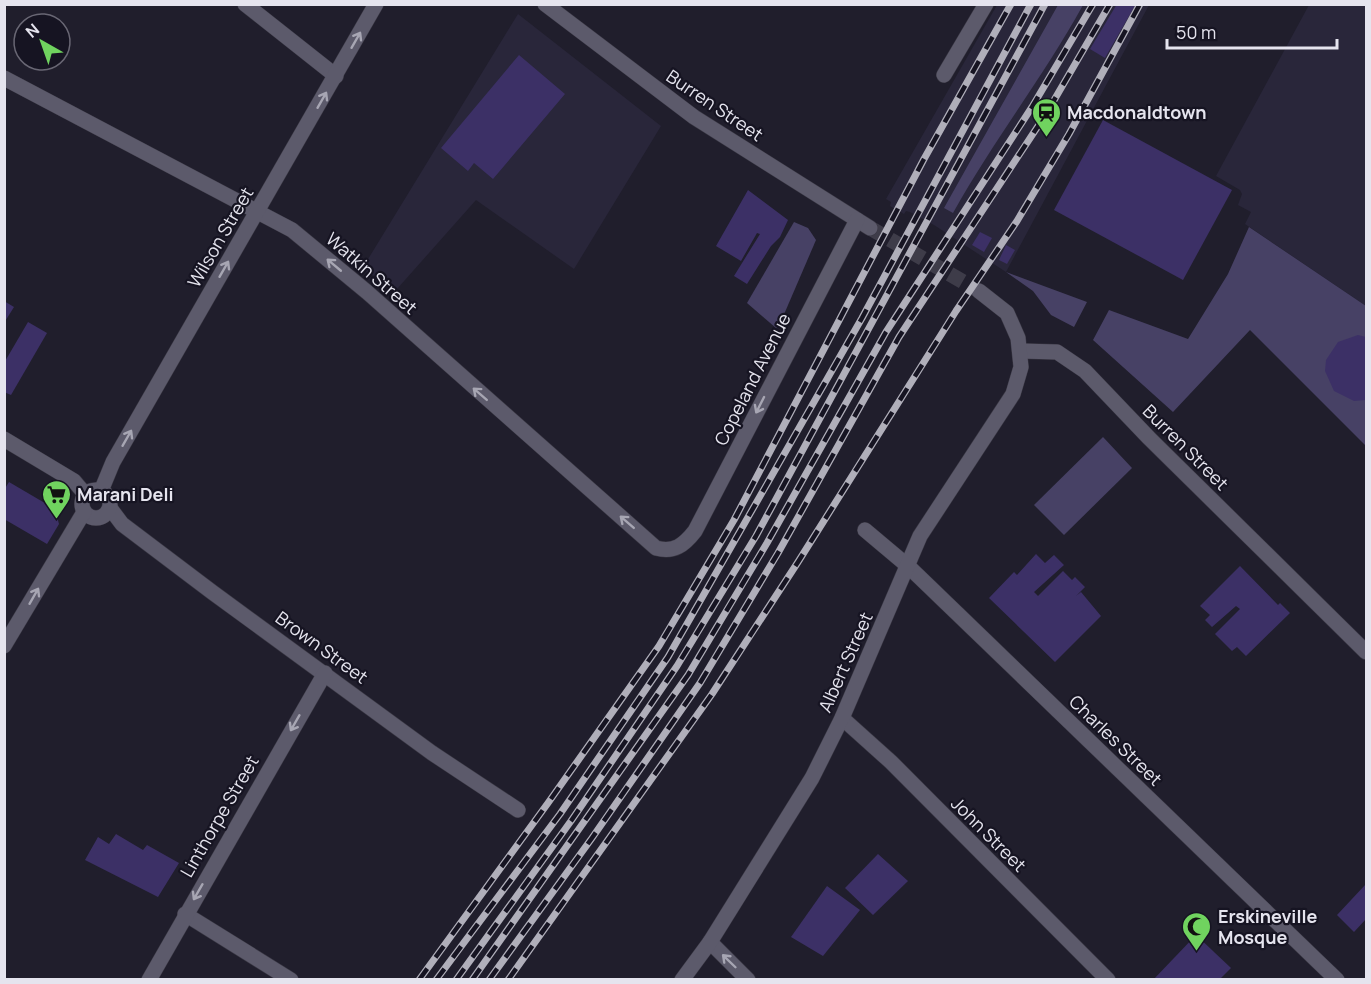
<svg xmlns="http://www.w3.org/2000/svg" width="1371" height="984" font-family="Manrope,sans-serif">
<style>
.built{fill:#29263a}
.green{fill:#474165}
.building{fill:#3c3066}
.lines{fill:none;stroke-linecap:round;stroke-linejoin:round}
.minor-tunnel{stroke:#3e3c49;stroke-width:15;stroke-dasharray:15 8;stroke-linecap:butt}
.minor-casing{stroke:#3a3844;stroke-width:16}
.tertiary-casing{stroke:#3a3844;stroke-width:16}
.minor{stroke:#5c5a6b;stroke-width:15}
.tertiary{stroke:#5c5a6b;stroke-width:15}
.rail-casing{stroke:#b0afba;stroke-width:7}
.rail{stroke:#161422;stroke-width:4.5;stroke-dasharray:14;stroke-linecap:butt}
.oneway{stroke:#a7a6b3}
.labels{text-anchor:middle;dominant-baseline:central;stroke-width:4.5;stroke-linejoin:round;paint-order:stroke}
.street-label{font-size:18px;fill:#e5e4ee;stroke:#161422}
.poi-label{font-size:18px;font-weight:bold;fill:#e5e4ee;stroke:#161422;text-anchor:start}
</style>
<rect width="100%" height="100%" fill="#201e2c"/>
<!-- built -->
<g class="built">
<polygon points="997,5 1149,5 1006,272 934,225 910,212 906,211 904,214 890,206 891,202 886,199"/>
<polygon points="1309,5 1366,5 1366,306 1245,224 1251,212 1238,205 1242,194 1240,190 1216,176"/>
<polygon points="518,14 661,126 574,269 476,200 397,289 362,269"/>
</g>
<!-- green -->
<g class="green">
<path d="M1058,5H1083C1044,76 993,141 953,213L944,208Z"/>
<polygon points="794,222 808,228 816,240 779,326 776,328 747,303"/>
<polygon points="1249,227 1366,306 1366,446 1250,330 1173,412 1093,340 1109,310 1188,339 1228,274"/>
<polygon points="1006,272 1087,302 1074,327 1051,315 1033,291"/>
<polygon points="1103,437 1132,468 1064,535 1034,505"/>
</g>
<!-- building -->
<g class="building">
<polygon points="1117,4 1136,4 1105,58 1090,49"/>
<polygon points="519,55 565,94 493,179 474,163 468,171 441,148"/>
<polygon points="1103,120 1232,190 1183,280 1054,210"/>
<polygon points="748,190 788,220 780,237 771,246 747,284 734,276 760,234 757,233 741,261 716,246"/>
<polygon points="980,232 992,238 984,252 972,245"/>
<polygon points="1006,245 1015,250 1007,264 999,260"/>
<polygon points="4,301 14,307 4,323"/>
<polygon points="28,322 47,333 11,395 4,392 4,363"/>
<polygon points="1358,335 1366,337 1366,400 1354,401 1334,391 1325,371 1326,360 1338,342"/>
<polygon points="9,482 55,509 59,524 47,544 4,519 4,490"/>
<polygon points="1036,554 1045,563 1054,555 1064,565 1034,592 1038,596 1063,571 1072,580 1075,577 1085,587 1076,596 1081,592 1101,616 1055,662 989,598 1014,572 1017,575"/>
<polygon points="1240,566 1278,605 1280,603 1290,613 1246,656 1237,647 1232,651 1215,634 1240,609 1236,606 1212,627 1205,620 1210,615 1200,606"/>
<polygon points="116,834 143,850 147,845 179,863 158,897 85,860 98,837 109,844"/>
<polygon points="878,854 908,881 873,915 845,888"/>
<polygon points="1366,884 1366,919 1354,932 1337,915"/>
<polygon points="827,886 860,910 823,956 791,937"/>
<polygon points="1196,935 1231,968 1219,980 1153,980"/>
</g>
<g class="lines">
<!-- minor-tunnel -->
<polyline class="minor-tunnel" points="870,228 979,291"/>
<defs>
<g id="minor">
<polyline points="245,4 336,76"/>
<polyline points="545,4 694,117 870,228"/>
<polyline points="944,75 986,4"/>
<path d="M4,78L292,230L367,292L656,548C674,553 684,545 695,531L857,220"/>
<polyline points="1021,351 1057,352 1085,371 1149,438 1366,652"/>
<polyline points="4,439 74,481 85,494"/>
<polyline points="110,508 122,524 212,592 432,753 518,810"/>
<polyline points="865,530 909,567 1337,980"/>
<polyline points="842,718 891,762 1108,980"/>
<polyline points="185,914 291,980"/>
<polyline points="710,942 748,980"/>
<polyline points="149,980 325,673"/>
<polyline points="682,980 710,942 812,778 842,718 920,536 1013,394 1021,367 1018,338 1007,313 979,291"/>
</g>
<g id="tertiary">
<circle cx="96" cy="504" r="14"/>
<polyline points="101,491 113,462 376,4"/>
<polyline points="4,646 84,512"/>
</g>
</defs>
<!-- minor casing -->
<use href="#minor" class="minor-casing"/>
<!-- tertiary casing -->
<use href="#tertiary" class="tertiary-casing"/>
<!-- minor -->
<use href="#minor" class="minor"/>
<!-- tertiary -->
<use href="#tertiary" class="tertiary"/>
<defs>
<g id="rail">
<polyline points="419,980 548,803 659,646 734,520 924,159 1011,4"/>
<polyline points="436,980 560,814 668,657 862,318 1031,4"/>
<polyline points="456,980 571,821 677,666 756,536 1045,4"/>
<polyline points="472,980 688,675 767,543 886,332 1032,107 1093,4"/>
<polyline points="489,980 592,838 700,683 778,553 899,337 1046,114 1110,4"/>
<polyline points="508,980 712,694 798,562 956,311 1017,221 1069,134 1140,4"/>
</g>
</defs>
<!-- rail casing -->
<use href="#rail" class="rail-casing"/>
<!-- rail -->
<use href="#rail" class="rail"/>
</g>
<!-- one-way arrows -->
<defs><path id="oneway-shaft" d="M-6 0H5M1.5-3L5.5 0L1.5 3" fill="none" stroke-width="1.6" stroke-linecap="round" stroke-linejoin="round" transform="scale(1.5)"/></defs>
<g class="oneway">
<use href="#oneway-shaft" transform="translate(356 40) rotate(-60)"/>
<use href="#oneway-shaft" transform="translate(322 100) rotate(-60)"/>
<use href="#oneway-shaft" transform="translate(334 265) rotate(-140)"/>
<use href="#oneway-shaft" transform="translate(224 269) rotate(-60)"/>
<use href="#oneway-shaft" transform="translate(480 394) rotate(-139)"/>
<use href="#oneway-shaft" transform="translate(760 405) rotate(117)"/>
<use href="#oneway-shaft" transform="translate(127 438) rotate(-60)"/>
<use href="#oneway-shaft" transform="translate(627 522) rotate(-139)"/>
<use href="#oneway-shaft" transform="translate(34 596) rotate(-60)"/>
<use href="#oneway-shaft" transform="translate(295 723) rotate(120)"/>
<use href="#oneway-shaft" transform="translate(198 892) rotate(120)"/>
<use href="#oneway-shaft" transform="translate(729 961) rotate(-136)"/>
</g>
<!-- icons -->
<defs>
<symbol id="station-pin" viewBox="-11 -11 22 30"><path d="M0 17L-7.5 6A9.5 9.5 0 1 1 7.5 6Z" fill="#70d35f" stroke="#161422"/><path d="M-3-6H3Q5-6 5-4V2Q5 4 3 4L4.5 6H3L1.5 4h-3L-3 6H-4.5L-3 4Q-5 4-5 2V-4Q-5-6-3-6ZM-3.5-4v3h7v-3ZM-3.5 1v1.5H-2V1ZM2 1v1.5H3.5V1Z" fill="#111"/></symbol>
<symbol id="supermarket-pin" viewBox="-11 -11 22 30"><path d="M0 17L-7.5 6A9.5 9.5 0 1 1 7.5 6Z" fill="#70d35f" stroke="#161422"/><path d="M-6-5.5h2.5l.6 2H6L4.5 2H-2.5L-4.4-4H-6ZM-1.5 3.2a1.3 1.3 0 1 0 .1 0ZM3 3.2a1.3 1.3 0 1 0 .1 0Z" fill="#111"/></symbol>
<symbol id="mosque-pin" viewBox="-11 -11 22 30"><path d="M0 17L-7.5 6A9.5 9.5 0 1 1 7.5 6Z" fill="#70d35f" stroke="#161422"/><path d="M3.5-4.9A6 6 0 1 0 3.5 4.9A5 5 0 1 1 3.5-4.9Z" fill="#111"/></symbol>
</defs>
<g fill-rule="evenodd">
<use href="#station-pin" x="1030" y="96" width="33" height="45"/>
<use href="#supermarket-pin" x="40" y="478" width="33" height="45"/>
<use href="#mosque-pin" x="1180" y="910" width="33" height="45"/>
</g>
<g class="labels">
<!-- street labels -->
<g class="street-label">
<text transform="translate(715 105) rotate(34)">Burren Street</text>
<text transform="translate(220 237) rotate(-60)">Wilson Street</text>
<text transform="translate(372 273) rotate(41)">Watkin Street</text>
<text transform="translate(752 379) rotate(-63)">Copeland Avenue</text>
<text transform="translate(1186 447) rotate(45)">Burren Street</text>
<text transform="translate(322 647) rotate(36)">Brown Street</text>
<text transform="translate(845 662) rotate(-66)">Albert Street</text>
<text transform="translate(1116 740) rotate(44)">Charles Street</text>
<text transform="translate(219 816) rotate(-60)">Linthorpe Street</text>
<text transform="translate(989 834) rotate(45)">John Street</text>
</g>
<!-- poi labels -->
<g class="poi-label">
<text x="1067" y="112">Macdonaldtown</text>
<text x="77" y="494">Marani Deli</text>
<text x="1218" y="916">Erskineville<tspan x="1218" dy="21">Mosque</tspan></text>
</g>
</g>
<!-- border -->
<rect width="1371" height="984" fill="none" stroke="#e5e4ee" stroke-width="12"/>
<!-- north arrow -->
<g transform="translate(42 42) rotate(320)"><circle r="28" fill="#161422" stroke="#696774" stroke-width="1.5"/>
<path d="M0-4.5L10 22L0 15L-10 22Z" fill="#70d35f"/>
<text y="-9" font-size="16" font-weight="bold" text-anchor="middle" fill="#e5e4ee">N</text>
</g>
<!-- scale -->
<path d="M1167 39v9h170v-9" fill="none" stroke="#e5e4ee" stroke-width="3"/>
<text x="1176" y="39" font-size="18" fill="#e5e4ee" stroke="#161422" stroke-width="4.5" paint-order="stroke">50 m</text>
</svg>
